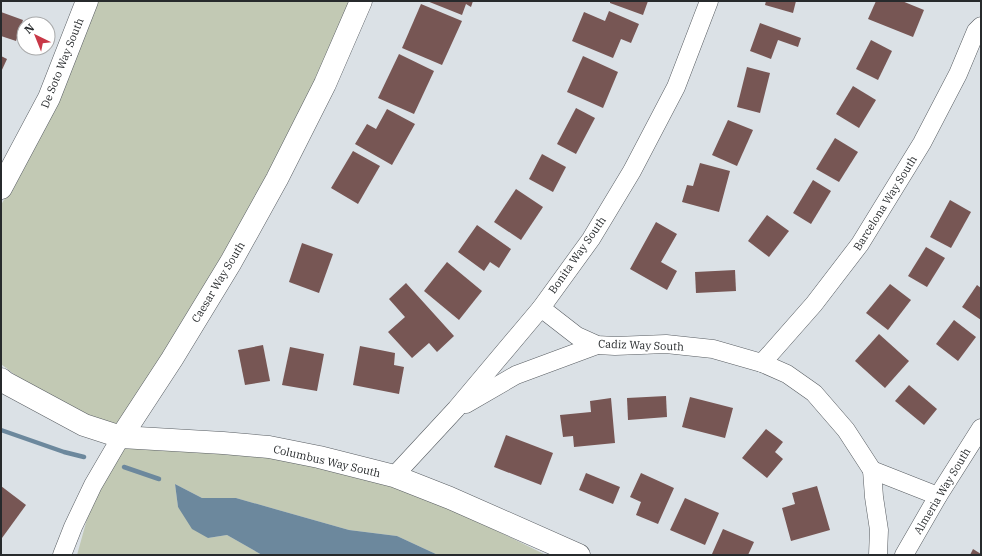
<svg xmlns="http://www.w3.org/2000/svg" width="982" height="556" font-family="'IBM Plex Serif',serif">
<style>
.green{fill:#c2c9b4}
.water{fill:#6c889d}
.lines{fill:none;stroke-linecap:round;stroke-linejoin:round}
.stream{stroke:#6c889d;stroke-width:4.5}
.building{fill:#775654}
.street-casing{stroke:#585d62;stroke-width:19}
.secondary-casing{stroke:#585d62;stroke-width:23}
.street{stroke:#fff;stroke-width:18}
.secondary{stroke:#fff;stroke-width:22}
.labels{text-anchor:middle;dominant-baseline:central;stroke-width:4;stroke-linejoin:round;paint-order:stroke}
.street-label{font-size:11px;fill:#272a2c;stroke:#fff}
</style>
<rect width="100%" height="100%" fill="#dbe1e6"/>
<!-- green -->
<g class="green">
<polygon points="96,1 351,1 317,80 224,257 117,427 62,404 15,375 1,364 1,205 19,173"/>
<polygon points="126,445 324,461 396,486 477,521 546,555 438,555 397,536 349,530 236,498 202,498 175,484 178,507 208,538 227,535 262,555 77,555 87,519 100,489"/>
</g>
<!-- water -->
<polygon class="water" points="175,484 202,498 236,498 349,530 397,536 438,555 262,555 227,535 208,538 192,529 178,507"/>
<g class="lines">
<!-- stream -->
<g class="stream">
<polyline points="1,430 64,452 84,457"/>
<polyline points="124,467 159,479"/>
</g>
</g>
<!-- building -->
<g class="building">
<polygon points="427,1 473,1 471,7 466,4 462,15"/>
<polygon points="610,1 648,1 643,15 610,3"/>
<polygon points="766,1 796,1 793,13 765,5"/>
<polygon points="876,1 902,1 924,10 913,37 868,19"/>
<polygon points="421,4 462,21 442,65 402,48"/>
<polygon points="609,11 639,24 631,43 621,39 613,58 572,41 584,12 605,21"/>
<polygon points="1,12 23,20 16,41 1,36"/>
<polygon points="760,23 801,38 798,47 778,40 771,59 750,51"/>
<polygon points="871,40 892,51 878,80 856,69"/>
<polygon points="399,54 434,71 414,114 378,98"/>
<polygon points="1,56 7,59 1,72"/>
<polygon points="583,56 618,72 603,108 567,92"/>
<polygon points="747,67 770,73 760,113 737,107"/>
<polygon points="853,86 876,100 859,128 836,114"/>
<polygon points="576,108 595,118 576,154 557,144"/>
<polygon points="387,109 415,124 392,165 355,144 367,124 376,129"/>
<polygon points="728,120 753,130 737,166 712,155"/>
<polygon points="835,138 858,152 839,182 816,169"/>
<polygon points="353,151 380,166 358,204 331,188"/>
<polygon points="542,154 566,167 553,192 529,179"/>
<polygon points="700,163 730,171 719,212 682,202 687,185 693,186"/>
<polygon points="813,180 831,191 811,224 793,213"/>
<polygon points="516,189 543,207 521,240 494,222"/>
<polygon points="950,200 971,212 951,248 930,237"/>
<polygon points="767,215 789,231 769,257 748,241"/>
<polygon points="656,222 677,234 661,262 677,271 667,290 630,269"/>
<polygon points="477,225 511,249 499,268 490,262 484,271 458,252"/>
<polygon points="302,243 333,254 319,293 289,282"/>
<polygon points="926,247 945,258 927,287 908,276"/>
<polygon points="447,262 482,291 459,320 424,291"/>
<polygon points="735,270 736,291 696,293 695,272"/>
<polygon points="406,283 454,336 437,352 429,343 412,358 388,332 405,317 389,299"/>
<polygon points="890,284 911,300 888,330 866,313"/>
<polygon points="977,285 981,288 981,320 962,307"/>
<polygon points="954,320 976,337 958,361 936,344"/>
<polygon points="879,334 909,361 885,388 855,361"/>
<polygon points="263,345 270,381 245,385 238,350"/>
<polygon points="360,346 395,353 394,365 404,367 399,394 353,385"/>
<polygon points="290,347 324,354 317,391 282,385"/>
<polygon points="909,385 937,409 924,425 895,401"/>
<polygon points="666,396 667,417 628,420 627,398"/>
<polygon points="690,397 733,408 725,438 682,427"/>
<polygon points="611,398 615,443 574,447 573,436 563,437 560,415 591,412 590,401"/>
<polygon points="766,429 783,442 775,452 783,459 767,478 742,458"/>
<polygon points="506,435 553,453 541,485 494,467"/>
<polygon points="586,473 620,487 613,504 579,490"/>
<polygon points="641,473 674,488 658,524 636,515 641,502 630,497"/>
<polygon points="1,486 26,505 2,538 1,537"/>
<polygon points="817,486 830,530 791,541 782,508 795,504 792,493"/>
<polygon points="685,498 719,513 705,545 670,530"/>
<polygon points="723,529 754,542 748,555 714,555 712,554"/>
<polygon points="973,549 981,554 981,555 970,555"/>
</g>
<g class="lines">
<defs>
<g id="street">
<polyline points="541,308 577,336 597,345 615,346 666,344 713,349 762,363 787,374 814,393 846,430 872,470 938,496"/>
<polyline points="762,363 814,304 860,244 922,143 958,74 976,31 981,26"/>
<polyline points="466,404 516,375 597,345"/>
<polyline points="872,470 874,497 879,530 878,555"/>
<polyline points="394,476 456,409 541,308 591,239 632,171 676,87 709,1"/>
<polyline points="62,555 73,527 93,485 121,437"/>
<polyline points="904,555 938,496 981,428"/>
</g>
<g id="secondary">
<polyline points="1,188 49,98 87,1"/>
<polyline points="1,379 6,383 84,425 121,437 223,443 269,447 319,457 394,476 450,498 579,555"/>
<polyline points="121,437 172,359 231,262 277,179 325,84 361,1"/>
</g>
</defs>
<!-- street casing -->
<use href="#street" class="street-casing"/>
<!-- secondary casing -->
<use href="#secondary" class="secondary-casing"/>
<!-- street -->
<use href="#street" class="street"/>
<!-- secondary -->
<use href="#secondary" class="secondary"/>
</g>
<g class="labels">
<!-- street labels -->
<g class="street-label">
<text transform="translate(62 63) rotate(-68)">De Soto Way South</text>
<text transform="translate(885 203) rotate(-58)">Barcelona Way South</text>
<text transform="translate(577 255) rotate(-55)">Bonita Way South</text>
<text transform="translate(218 282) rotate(-59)">Caesar Way South</text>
<text transform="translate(641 345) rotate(2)">Cadiz Way South</text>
<text transform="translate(327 461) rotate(13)">Columbus Way South</text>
<text transform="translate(942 491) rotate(-59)">Almeria Way South</text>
</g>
</g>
<!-- border -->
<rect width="982" height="556" fill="none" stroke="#272a2c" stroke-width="4"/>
<!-- north arrow -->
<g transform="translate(36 36) rotate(317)"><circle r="19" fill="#ffffff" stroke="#a9aaab"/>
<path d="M0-3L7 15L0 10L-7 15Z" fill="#c83847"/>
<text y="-6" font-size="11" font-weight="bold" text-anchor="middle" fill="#272a2c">N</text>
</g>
</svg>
